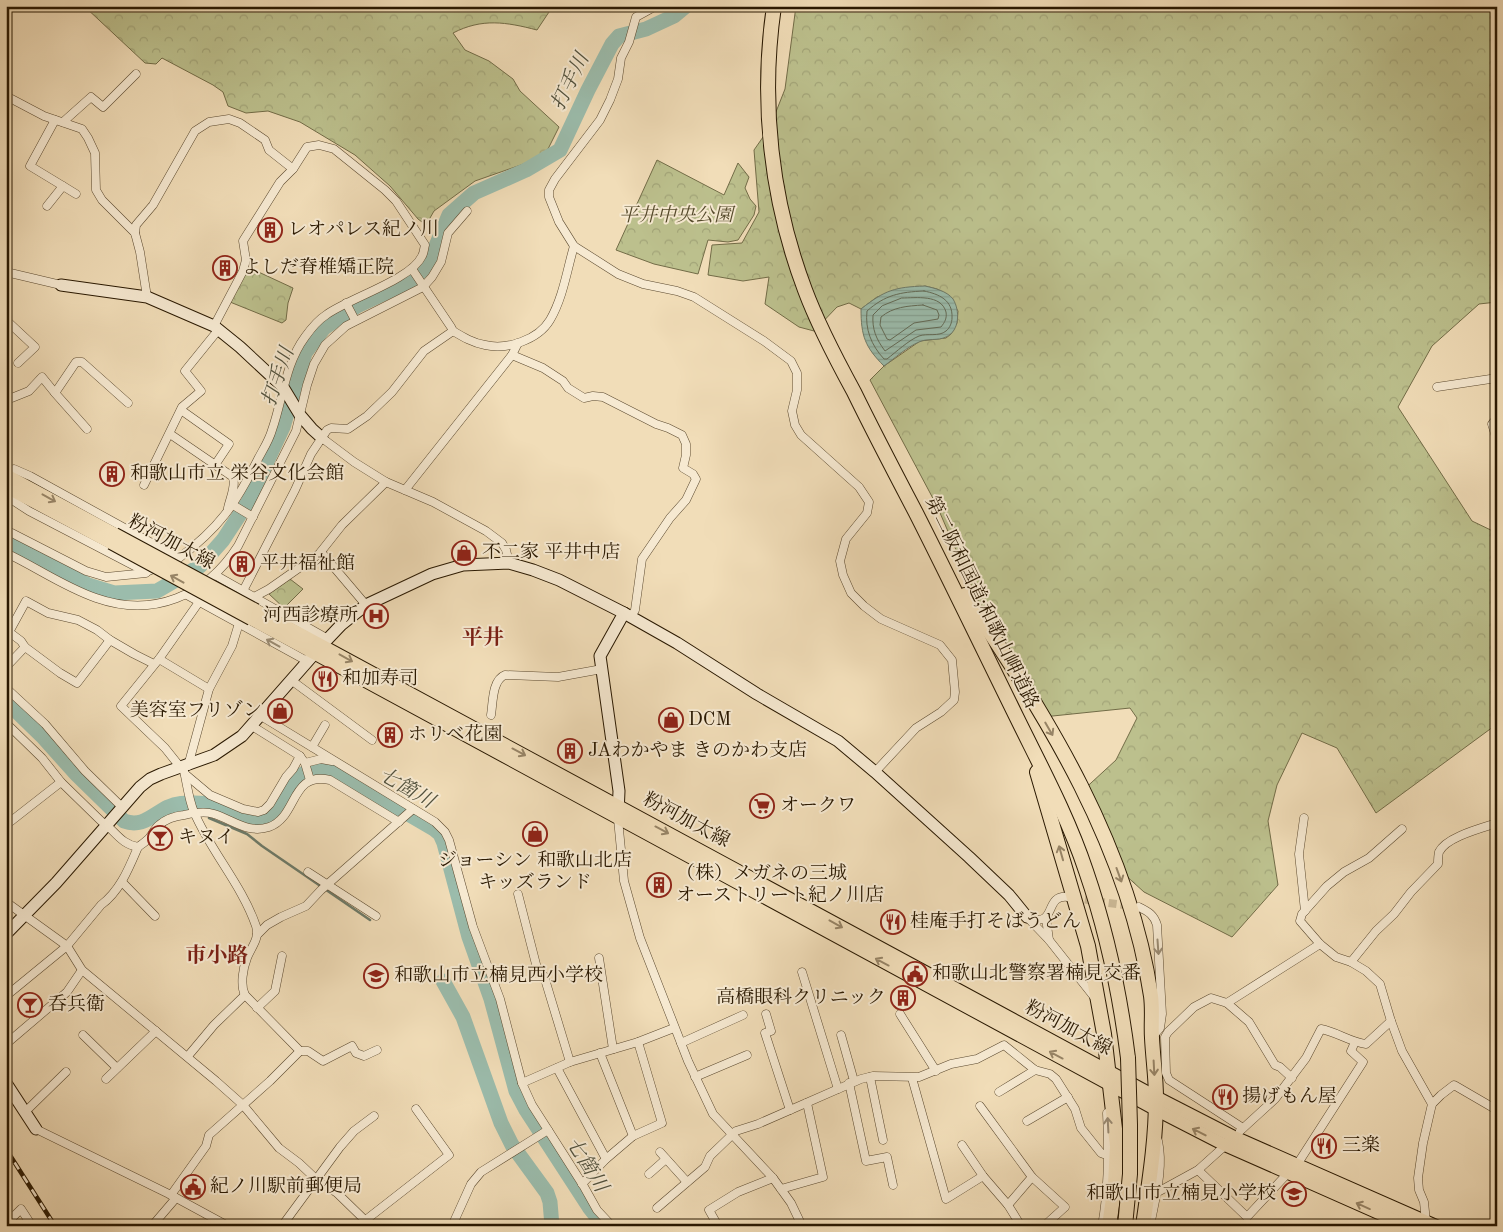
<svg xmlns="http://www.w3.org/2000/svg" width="1503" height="1232" font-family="'Old Standard TT','Noto Serif JP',serif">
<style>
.forest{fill:url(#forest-crowns);stroke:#726c47}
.water{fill:url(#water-rules);stroke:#6d7a68}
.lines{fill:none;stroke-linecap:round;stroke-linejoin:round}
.shore{stroke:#626a56;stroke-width:1}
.stream{stroke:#6d7a68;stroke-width:2.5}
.river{stroke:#9bbcac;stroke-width:15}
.street-tunnel{stroke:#c9b693;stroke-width:8;stroke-dasharray:8 4;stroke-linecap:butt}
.street-casing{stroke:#5b492f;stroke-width:9}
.secondary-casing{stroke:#291801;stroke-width:13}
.primary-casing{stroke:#291801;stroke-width:14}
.highway-casing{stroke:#291801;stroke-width:16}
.street{stroke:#f6e9d1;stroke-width:8}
.secondary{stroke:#f6e9d1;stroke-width:11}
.primary{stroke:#f1ddb8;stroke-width:12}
.highway{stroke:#f1ddb8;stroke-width:14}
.rail-casing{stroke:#291801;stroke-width:4.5}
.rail{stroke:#f6e9d1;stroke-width:2.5;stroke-dasharray:8;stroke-linecap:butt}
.primary-bridge-casing{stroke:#291801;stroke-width:14;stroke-linecap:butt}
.highway-bridge-casing{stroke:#291801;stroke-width:16;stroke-linecap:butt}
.primary-bridge{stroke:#f1ddb8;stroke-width:12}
.highway-bridge{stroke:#f1ddb8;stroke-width:14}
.oneway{stroke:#978466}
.oneway2{stroke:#9a8b73}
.labels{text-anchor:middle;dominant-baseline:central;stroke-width:4;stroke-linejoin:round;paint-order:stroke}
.park-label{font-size:19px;font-style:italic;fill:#554a2b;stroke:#f6e9d1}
.poi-label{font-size:19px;fill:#291801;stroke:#f6e9d1;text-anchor:start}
.street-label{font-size:19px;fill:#291801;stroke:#f6e9d1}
.water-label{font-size:20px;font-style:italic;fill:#51513d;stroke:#f6e9d1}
.quarter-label{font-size:21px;font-weight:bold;fill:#7a1f14;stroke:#f6e9d1}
</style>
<defs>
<pattern id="forest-crowns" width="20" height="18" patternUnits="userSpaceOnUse" patternTransform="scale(1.25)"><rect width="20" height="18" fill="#bcc08d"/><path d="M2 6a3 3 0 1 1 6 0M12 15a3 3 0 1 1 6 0" fill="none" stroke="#a2a478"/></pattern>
<pattern id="water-rules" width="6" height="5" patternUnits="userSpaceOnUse" patternTransform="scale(1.25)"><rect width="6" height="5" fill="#9bbcac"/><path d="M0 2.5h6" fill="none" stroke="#86a192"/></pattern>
</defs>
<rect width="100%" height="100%" fill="#f1ddb8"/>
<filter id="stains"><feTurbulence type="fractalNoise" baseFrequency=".004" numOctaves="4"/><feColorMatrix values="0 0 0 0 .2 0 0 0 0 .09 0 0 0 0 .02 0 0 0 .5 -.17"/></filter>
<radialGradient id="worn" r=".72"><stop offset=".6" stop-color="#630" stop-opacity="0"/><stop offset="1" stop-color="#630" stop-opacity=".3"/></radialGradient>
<!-- forest -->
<g class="forest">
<path d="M84,6H553L537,30C506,22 482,18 453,33L465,50L489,61L513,79L520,91L559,127L548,149L535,160L475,181L434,211L426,225L418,219L390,186L355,155L300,122L268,111L246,113L228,106L223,92L213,85L162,58L156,64L145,63Z"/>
<polygon points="796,6 1497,6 1497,302 1479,304 1432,346 1398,407 1472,521 1497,533 1497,724 1376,813 1337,748 1302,733 1277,785 1268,821 1278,885 1232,937 1144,892 1112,863 1079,794 1116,760 1137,718 1130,708 1043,717 989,626 937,506 870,380 884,366 920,341 946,338 951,334 957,323 958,311 948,295 937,289 925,286 877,297 861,309 849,303 837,307 814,331 799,327 765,304 769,277 743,281 708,275 712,245 742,243 759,212 754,150 770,127 785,89"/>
<polygon points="657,160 724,195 738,163 749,177 745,188 750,199 756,206 754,215 738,240 728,242 708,240 698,274 654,264 616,250"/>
<polygon points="252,269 293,288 288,303 286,320 282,323 230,302 246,270"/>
<polygon points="290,579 303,589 284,608 269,594"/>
</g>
<!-- water -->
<path class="water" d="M925,286C934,288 947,291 953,299C960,310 960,331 946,337C938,341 927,338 919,342C907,347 895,358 884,366C865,347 861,336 861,309C885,290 895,287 925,286Z"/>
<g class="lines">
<!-- shore -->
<g class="shore">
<path d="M924,291C939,294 953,300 952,318C952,322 950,328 946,331C939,337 927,333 919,336C909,340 896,352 887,359H884C871,345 865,329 867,311C885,295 900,292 924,291Z"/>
<path d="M902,298C916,298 941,294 946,312C947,318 945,322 941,327L916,330L885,351C876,339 872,329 873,315L882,306Z"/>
<path d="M923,305L937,310L939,315L938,319L914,323L890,340L887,339L880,325L881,317C893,307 907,306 923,305Z"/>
</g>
<!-- stream -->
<g class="stream">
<polyline points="201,803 203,809"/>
<polyline points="209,818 247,834 262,846 370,920"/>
</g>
<!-- river -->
<g class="river">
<polyline points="6,542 88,585 114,593 157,591 200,566 223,540 248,502 283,427 305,353 324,328 357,306 411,281 428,265 449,215 474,193 526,170 560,150 588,90 612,44 619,36 646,29 674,16 686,6"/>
<path d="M6,701L42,736L77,775L124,821C142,828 152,815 168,807C177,803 185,803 194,803C200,803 207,803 213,805C230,810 248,828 267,818C274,814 278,807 281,801C296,776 308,762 338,773L434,829L440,834L444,843L469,937L491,999L516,1091L526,1110L589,1207L604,1226"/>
<polyline points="443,981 463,1017 501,1123 512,1145 547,1193 550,1202 552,1226"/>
</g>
<!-- street-tunnel -->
<polyline class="street-tunnel" points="1073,898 1131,906"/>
<defs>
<g id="street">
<polyline points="656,6 636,17 629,42 621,58 618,79 610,100 600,120 555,179 549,190 549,197 559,222 574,246 618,274 643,284 677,291 694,297 764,341 791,361 797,373 797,390 792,411 795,425 801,435 859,487 869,502 867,513 846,539 840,561 843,575 851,593 864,606 881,619 940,645 952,660 955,692 954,700 941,712 916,728 875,772"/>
<polyline points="6,96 44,116 82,129 88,138 95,153 96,190 102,200 135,233 140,252 147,297"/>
<polyline points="63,122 91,97 103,107 136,74"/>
<polyline points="63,186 76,194"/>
<polyline points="47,206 63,186 30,166 55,120"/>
<polyline points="135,233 136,225 153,205 195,131 209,122 229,119 240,123 265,140 269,150 293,169"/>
<polyline points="412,269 451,327 453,331"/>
<polyline points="6,272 61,285"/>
<polyline points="346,303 355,320"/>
<polyline points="6,320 35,347 18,363"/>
<polyline points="512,355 543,368 563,381 568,388 584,398 593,396 603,397 656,424 668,428 682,435 686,444 686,455 683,468 693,474 696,479 686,500 670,518 642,559 635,610 631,617"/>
<polyline points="1437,387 1497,378"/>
<polyline points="6,396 9,399 29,391 42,377 55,393"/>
<polyline points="181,410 229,444 215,465"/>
<polyline points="1497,418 1492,424 1497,440"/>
<polyline points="87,429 55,393 76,362 82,362 128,403"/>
<path d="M170,434L233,477C236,487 230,498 228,508"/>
<polyline points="322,438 354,462 386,482 433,502 486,531 502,543 506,550 509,563"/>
<polyline points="6,472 14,469 30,476 179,558 176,559"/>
<polyline points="144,485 182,407 201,391 185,371 219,329"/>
<polyline points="405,490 512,355 518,343"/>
<polyline points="6,496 29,511 146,572 158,567"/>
<polyline points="233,505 253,517"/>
<polyline points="6,530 86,571 106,577 146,573"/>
<polyline points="321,552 366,605"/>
<path d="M6,553C36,567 64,587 96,598C153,618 206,596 238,546L296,431L307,385L314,364L325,345L346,326L423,287L432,277L441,262L448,233L467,211"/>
<path d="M179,558C219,528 235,505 257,461C262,451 269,441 272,430C283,399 285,364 305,337C310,330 318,320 326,315C349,298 411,280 422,256C424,253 424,248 425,245L396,201L385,190L334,149L319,145L307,147L293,169L280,182L243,241L246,260L243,271L214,326"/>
<polyline points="215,575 328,639"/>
<path d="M243,591L295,490L311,454L327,430L331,428L348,429L367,416L392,392L424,351L453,331C463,337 473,343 485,345C507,350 538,340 550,320C563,298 567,270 574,246"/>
<polyline points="187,595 307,661"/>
<polyline points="254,597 269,589 319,554 342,525 386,482"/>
<polyline points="25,647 60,673 77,683 110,640 134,654 154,664"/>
<polyline points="159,659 209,689"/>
<polyline points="6,667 25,647 21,641 9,632 26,601 48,613 78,620 97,630 110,640"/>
<polyline points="291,680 372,740"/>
<polyline points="6,688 45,724 85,771 123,808"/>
<path d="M491,715C493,703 492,680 505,675L558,677L602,669"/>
<polyline points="261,716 435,822 445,832 449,840 473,927 500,999 522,1083 532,1105 548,1130 481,1172 471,1184 452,1226"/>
<polyline points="6,723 42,758 61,782"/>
<polyline points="252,726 300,756 305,763 310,780"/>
<polyline points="312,747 325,725"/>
<polyline points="305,763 321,759 332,761"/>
<polyline points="188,766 209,689 232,646 248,594"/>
<polyline points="181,768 165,748 121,706 159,659 199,602"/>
<polyline points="185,774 210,795 243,809 258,812 264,810 270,804 286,777 293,769 300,756"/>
<polyline points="1304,818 1299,854 1305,911"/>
<polyline points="618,819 624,881 640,938 688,1061 713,1114 773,1178 791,1203 802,1226"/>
<path d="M6,825L61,782L101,821C115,830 120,844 138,847C142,844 147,841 150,837C153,833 155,828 159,825C166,819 175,816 184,815C193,813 205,811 214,814C233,820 248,834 269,827C298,817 290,771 330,780L399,822"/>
<polyline points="1402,829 1369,858 1344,872 1327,886 1302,914 1300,921 1320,944 1336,957 1351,962 1366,971 1380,984 1391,1021 1402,1051 1432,1104 1423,1143 1418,1178 1419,1190 1424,1202 1426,1222"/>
<polyline points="308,872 376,916"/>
<polyline points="122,882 155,916"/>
<polyline points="518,894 538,972 544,976 570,1062"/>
<polyline points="6,902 67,946 82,970 216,1081 243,1105 279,1148 299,1163 317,1180 337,1193 371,1226"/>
<path d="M1139,907C1149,912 1154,915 1157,925L1162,1014L1160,1028L1153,1036"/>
<polyline points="1027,917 1049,940 1095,998"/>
<path d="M1029,918C1058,928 1043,894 1068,897"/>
<polyline points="1046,918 1049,940"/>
<polyline points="257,935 267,925 281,917 306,906 321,890 413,809"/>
<polyline points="599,958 613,1049"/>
<path d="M1351,962L1376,931L1394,914L1411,892L1438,864C1438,861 1438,856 1439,852C1446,837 1482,828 1497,823"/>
<polyline points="802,972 838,1089"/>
<path d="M6,996L67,946L101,905C120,891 129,868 138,847"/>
<polyline points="1227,1003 1249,1022 1275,1065 1280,1067 1292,1078"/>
<polyline points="257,1008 275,991 282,956"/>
<polyline points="766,1014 771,1031 765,1033 790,1110"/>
<polyline points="900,1014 936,1071"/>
<polyline points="83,1035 117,1068"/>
<polyline points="841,1035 854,1081"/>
<polyline points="681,1043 743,1015"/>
<polyline points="6,1044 67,992 82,970"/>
<polyline points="300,1051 308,1051 323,1061 352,1046 356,1053 364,1056 377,1050"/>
<polyline points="600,1053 633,1136"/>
<polyline points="188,1056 214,1025 245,995"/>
<polyline points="557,1068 606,1159"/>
<polyline points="695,1077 747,1055"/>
<polyline points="870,1077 883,1140"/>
<polyline points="912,1078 946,1199 983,1176"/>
<polyline points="106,1079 156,1031"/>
<polyline points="522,1083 570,1062 638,1042 674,1028"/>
<polyline points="849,1083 866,1161 887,1157 893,1185"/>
<polyline points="999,1092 1035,1070"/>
<polyline points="1432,1104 1441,1095 1454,1085 1497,1110"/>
<polyline points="980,1106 1032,1177 1065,1207 1044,1226"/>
<polyline points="25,1112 66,1072"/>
<polyline points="1027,1121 1068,1097"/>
<polyline points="1243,1128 1169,1080 1166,1073 1165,1037 1168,1032 1194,1007 1211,998 1227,1003 1320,944"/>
<polyline points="36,1129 169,1194 228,1226"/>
<polyline points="548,1130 583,1185 597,1210 612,1226"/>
<path d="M1240,1131L1275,1099L1306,1058L1321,1029C1337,1032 1350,1042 1366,1044L1391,1021"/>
<polyline points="962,1145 983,1176 1008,1205 1021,1226"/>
<polyline points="660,1152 687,1182"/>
<polyline points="1198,1170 1228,1143"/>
<polyline points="649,1174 666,1159"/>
<polyline points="582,1184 606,1159 633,1136 662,1123 638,1042"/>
<polyline points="781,1189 823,1177 807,1103"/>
<polyline points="1156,1193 1198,1170 1247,1217 1300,1160 1363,1062 1351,1051 1355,1042"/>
<path d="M171,1195L206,1146L209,1135L270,1081L300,1051L245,995C240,985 243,968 247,958C251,947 260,939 256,926C242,885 211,852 194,812C188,798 187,782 183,767"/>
<polyline points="1008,1205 1032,1177"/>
<polyline points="657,1208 705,1167 710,1156 736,1131 758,1124 861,1079 873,1076 919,1077 951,1064 977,1059 1004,1045 1035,1070 1050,1074 1056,1079 1075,1109 1081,1128 1101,1153 1109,1156"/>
<polyline points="6,1224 21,1209 32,1226"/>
<polyline points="152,1226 176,1198"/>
<polyline points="282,1226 340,1147 354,1131 374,1116"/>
<polyline points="358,1226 449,1155 416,1109"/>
<polyline points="718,1226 709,1210 738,1192 773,1178"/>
<path d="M1102,1226C1109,1188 1109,1151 1107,1113"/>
<path d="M1150,1226C1155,1199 1164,1168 1158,1141"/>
</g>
<g id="secondary">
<polyline points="61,285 147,297 214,326 240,347 283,387 300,415 312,429 322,438"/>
<polyline points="618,814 619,791 600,656 624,613"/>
<polyline points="6,934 56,883 140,787 150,779 161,774 214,755 242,736 322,645 341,625 366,605 432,574 463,565 509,563 533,570 559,580 624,613 677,643 757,694 838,741 875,772 969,857 1009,895 1027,917"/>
<polyline points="6,1083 36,1129"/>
</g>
<g id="primary">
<polyline points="6,475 115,534"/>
<polyline points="6,487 111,543"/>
<polyline points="256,610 1156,1097 1234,1137 1436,1226"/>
<polyline points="251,619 1155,1109 1225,1145 1408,1226"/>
</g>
<g id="highway">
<path d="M774,6C760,102 771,200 805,290C818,325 836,359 854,392C874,433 895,473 916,513C950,580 983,649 1016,716C1041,767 1068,817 1086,871C1107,932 1120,994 1128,1058"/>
<path d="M965,595C1048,717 1129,848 1151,996C1153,1010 1151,1024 1152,1038C1153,1058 1156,1078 1156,1098C1156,1141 1149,1183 1143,1226"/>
<polyline points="1037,772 1088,946 1104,1034 1117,1146 1115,1185 1109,1226"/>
</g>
</defs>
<!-- street casing -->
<use href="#street" class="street-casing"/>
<!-- secondary casing -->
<use href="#secondary" class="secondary-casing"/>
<!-- primary casing -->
<use href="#primary" class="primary-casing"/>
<!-- highway casing -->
<use href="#highway" class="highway-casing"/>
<!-- street -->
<use href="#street" class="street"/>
<!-- secondary -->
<use href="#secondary" class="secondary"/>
<!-- primary -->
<use href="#primary" class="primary"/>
<!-- highway -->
<use href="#highway" class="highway"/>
<defs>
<polyline id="rail" points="6,1149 55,1226"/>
</defs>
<!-- rail casing -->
<use href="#rail" class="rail-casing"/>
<!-- rail -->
<use href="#rail" class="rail"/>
<defs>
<g id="primary-bridge">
<polyline points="115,534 256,610"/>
<polyline points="111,543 251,619"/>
</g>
<polyline id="highway-bridge" points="1125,1226 1130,1174 1130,1125 1128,1058"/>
</defs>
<!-- primary-bridge casing -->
<use href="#primary-bridge" class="primary-bridge-casing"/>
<!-- highway-bridge casing -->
<use href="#highway-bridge" class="highway-bridge-casing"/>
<!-- primary-bridge -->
<use href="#primary-bridge" class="primary-bridge"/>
<!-- highway-bridge -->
<use href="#highway-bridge" class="highway-bridge"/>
</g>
<!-- one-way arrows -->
<defs><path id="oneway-shaft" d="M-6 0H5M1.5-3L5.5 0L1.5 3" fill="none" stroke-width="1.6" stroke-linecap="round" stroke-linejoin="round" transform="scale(1.25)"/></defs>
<g class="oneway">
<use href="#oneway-shaft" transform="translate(49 498) rotate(29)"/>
<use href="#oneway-shaft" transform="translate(177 579) rotate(-151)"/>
<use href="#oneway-shaft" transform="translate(346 658) rotate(29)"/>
<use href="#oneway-shaft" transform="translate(1049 729) rotate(60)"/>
<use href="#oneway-shaft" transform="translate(519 752) rotate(28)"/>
<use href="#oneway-shaft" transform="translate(662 830) rotate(28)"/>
<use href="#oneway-shaft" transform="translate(1061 853) rotate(-106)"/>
<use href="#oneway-shaft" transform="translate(1119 875) rotate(70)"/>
<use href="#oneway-shaft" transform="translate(836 924) rotate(29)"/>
<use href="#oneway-shaft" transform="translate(882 962) rotate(-152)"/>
<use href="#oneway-shaft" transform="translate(1056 1055) rotate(-152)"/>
<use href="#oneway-shaft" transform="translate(1154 1068) rotate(87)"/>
<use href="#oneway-shaft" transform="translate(1199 1132) rotate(-153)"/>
<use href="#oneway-shaft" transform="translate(1363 1206) rotate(-156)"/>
</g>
<g class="oneway2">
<use href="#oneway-shaft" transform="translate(273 643) rotate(-151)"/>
<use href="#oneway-shaft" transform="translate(1158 947) rotate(86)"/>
<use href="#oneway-shaft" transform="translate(1108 1125) rotate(-93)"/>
</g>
<!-- icons -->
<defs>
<symbol id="building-ring" viewBox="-11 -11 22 22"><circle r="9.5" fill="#f6e9d1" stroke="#8f2418" stroke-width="1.5"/><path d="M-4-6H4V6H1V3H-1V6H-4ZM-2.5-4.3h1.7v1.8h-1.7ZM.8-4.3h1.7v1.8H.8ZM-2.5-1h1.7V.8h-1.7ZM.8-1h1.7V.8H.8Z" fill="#8f2418"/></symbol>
<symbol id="shop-ring" viewBox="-11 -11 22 22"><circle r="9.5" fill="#f6e9d1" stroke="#8f2418" stroke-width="1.5"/><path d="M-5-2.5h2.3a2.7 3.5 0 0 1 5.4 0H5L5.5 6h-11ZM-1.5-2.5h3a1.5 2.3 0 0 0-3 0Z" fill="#8f2418"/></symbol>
<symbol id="hospital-ring" viewBox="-11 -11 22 22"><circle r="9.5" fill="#f6e9d1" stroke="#8f2418" stroke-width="1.5"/><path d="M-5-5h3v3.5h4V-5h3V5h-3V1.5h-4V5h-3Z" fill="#8f2418"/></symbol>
<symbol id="restaurant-ring" viewBox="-11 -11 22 22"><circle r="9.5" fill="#f6e9d1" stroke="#8f2418" stroke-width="1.5"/><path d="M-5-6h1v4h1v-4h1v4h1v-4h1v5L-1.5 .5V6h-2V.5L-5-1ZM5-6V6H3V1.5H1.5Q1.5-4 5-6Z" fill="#8f2418"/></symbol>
<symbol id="supermarket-ring" viewBox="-11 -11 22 22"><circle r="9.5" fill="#f6e9d1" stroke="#8f2418" stroke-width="1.5"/><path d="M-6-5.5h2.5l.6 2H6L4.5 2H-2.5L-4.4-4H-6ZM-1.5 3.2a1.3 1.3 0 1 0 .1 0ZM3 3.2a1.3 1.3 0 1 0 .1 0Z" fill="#8f2418"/></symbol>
<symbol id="bar-ring" viewBox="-11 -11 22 22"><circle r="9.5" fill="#f6e9d1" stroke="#8f2418" stroke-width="1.5"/><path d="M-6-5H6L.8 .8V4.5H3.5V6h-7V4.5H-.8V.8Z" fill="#8f2418"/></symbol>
<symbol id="civic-ring" viewBox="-11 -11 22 22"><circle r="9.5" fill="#f6e9d1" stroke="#8f2418" stroke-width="1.5"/><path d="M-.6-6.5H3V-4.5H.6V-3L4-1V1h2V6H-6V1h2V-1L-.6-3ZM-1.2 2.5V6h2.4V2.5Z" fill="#8f2418"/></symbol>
<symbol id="school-ring" viewBox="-11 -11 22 22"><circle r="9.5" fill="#f6e9d1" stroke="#8f2418" stroke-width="1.5"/><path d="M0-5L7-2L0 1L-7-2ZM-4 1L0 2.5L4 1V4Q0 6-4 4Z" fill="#8f2418"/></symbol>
</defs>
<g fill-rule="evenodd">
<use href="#building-ring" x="256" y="216" width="28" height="28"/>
<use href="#building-ring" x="211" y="254" width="28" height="28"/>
<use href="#building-ring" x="98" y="460" width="28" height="28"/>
<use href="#shop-ring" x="450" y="539" width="28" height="28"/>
<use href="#building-ring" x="228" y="550" width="28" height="28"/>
<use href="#hospital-ring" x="362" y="602" width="28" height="28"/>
<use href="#restaurant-ring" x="311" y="665" width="28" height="28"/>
<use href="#shop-ring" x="266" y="697" width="28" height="28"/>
<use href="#shop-ring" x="657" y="706" width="28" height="28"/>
<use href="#building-ring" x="376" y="721" width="28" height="28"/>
<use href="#building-ring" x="556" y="737" width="28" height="28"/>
<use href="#supermarket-ring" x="748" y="792" width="28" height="28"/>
<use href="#shop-ring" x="521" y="820" width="28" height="28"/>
<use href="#bar-ring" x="146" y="824" width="28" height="28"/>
<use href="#building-ring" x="645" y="871" width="28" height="28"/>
<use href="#restaurant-ring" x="879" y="908" width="28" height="28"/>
<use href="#civic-ring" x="901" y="960" width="28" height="28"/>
<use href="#school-ring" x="362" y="962" width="28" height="28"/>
<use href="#building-ring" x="889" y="984" width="28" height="28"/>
<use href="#bar-ring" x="16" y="991" width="28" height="28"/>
<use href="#restaurant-ring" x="1211" y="1083" width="28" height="28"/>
<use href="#restaurant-ring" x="1310" y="1132" width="28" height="28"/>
<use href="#civic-ring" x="179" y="1173" width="28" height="28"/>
<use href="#school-ring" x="1280" y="1180" width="28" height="28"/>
</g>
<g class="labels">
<!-- park labels -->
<g class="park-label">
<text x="676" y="216">平井中央公園</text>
</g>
<!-- poi labels -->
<g class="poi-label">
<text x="288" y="230">レオパレス紀ノ川</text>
<text x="242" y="268">よしだ脊椎矯正院</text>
<text x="130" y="474">和歌山市立 栄谷文化会館</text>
<text x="482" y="553">不二家 平井中店</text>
<text x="260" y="564">平井福祉館</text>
<text x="358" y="616" text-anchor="end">河西診療所</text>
<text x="342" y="679">和加寿司</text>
<text x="262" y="711" text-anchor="end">美容室フリゾン</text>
<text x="688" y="720">DCM</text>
<text x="408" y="735">ホリベ花園</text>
<text x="588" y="751">JAわかやま きのかわ支店</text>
<text x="780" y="806">オークワ</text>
<text x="178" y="838">キヌイ</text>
<text x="535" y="861" text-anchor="middle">ジョーシン 和歌山北店<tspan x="535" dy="22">キッズランド</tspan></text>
<text x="676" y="874">（株）メガネの三城<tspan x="676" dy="22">オーストリート紀ノ川店</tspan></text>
<text x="910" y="922">桂庵手打そばうどん</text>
<text x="932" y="974">和歌山北警察署楠見交番</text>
<text x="394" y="976">和歌山市立楠見西小学校</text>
<text x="886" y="998" text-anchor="end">高橋眼科クリニック</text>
<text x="48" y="1005">呑兵衛</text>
<text x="1242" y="1097">揚げもん屋</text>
<text x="1342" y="1146">三楽</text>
<text x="210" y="1187">紀ノ川駅前郵便局</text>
<text x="1276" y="1194" text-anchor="end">和歌山市立楠見小学校</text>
</g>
<!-- street labels -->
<g class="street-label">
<text transform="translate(171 543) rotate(28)">粉河加太線</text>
<text transform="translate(981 603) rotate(64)">第二阪和国道;和歌山岬道路</text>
<text transform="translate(686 821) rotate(28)">粉河加太線</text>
<text transform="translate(1068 1029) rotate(28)">粉河加太線</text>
</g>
<!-- water labels -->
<g class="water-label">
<text transform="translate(571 82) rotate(-64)">打手川</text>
<text transform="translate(279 377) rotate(-71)">打手川</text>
<text transform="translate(406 789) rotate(30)">七箇川</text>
<text transform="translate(586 1165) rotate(58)">七箇川</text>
</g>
<!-- quarter labels -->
<g class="quarter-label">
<text x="483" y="638">平井</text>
<text x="217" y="956">市小路</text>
</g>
</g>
<!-- margin -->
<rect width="1503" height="1232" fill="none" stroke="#f1ddb8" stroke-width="25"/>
<rect x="8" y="8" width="1488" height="1217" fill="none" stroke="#291801" stroke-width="2.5"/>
<rect x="12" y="12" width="1478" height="1207" fill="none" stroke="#291801"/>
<rect width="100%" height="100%" filter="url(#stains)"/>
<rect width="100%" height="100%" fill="url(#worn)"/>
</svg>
